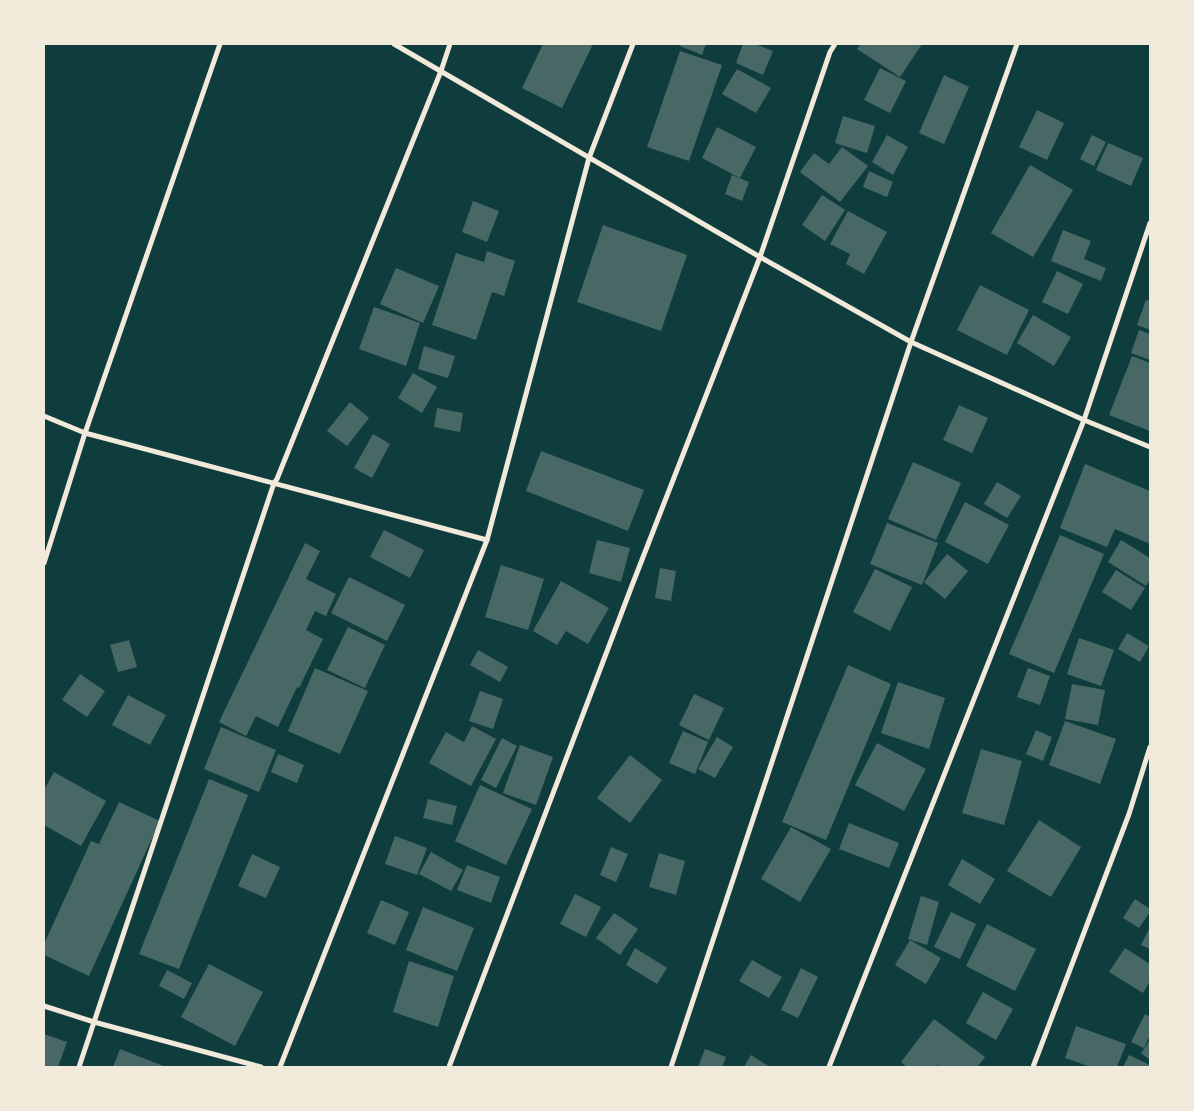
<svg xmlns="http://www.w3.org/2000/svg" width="1194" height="1111" font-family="'Archivo Narrow',sans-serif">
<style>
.building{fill:#486865}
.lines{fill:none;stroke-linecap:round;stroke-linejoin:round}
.minor{stroke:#f1e9da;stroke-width:5}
</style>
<rect width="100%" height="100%" fill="#0f3d3e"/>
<!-- building -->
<g class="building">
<polygon points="543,44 593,44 562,108 522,88"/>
<polygon points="681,44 706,44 702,55 680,46"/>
<polygon points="743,44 755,44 773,51 763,75 736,63"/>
<polygon points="861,44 922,44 900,77 857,49"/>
<polygon points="680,51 722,65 689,161 647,147"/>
<polygon points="880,68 906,81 890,113 864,100"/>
<polygon points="737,69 771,88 756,113 722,94"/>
<polygon points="944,75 969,87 944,144 919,133"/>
<polygon points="1037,110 1064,123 1047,160 1019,147"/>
<polygon points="843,116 875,126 867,153 835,143"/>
<polygon points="717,127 756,147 740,178 702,158"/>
<polygon points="887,135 908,147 893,175 872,162"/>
<polygon points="1092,135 1106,142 1094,166 1080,159"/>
<polygon points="1108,143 1143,158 1131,186 1096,170"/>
<polygon points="842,147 868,166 840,202 800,172 814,153 829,164"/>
<polygon points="1030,165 1073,190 1033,257 991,233"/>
<polygon points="869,171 893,182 887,197 863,187"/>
<polygon points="732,175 749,182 742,201 725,194"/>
<polygon points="822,195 845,210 825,241 802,225"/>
<polygon points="473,201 499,211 487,242 462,232"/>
<polygon points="848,211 887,232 864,274 846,264 850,254 830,244"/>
<polygon points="603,225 687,255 661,331 577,302"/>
<polygon points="1063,230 1091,241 1084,259 1106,268 1101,281 1051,261"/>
<polygon points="487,251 515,261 504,296 492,292 476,340 432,325 456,253 484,262"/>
<polygon points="396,268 439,286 423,323 380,304"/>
<polygon points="1057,271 1083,284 1068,314 1042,302"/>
<polygon points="980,285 1029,310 1007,355 957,330"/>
<polygon points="1146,300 1150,301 1150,330 1137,325"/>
<polygon points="374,307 420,323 406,366 359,349"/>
<polygon points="1033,315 1071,337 1054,366 1017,343"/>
<polygon points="1139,330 1150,334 1150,360 1131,353"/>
<polygon points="424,346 455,356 448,378 418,369"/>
<polygon points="1132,356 1150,363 1150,431 1109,415"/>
<polygon points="413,373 437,387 422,413 398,398"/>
<polygon points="350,402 369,418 347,446 327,431"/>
<polygon points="959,405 988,418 972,453 943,440"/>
<polygon points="437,408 463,413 460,432 434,427"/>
<polygon points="373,434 390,444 372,478 354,468"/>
<polygon points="541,451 644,490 628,531 526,491"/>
<polygon points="913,462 961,483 936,540 888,519"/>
<polygon points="1085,464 1150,491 1150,544 1115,529 1107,547 1060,528"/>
<polygon points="997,482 1021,496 1007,518 984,504"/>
<polygon points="965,502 1009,525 988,564 945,542"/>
<polygon points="887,523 938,543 922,585 870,564"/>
<polygon points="384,530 424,550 410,578 370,557"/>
<polygon points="1060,535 1104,554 1054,673 1009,654"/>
<polygon points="597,540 630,548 621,582 589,573"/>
<polygon points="1121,540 1150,558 1150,580 1146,586 1108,562"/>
<polygon points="305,543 320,551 306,579 336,594 326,616 315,611 306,630 323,639 299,688 297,687 278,727 256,716 246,736 219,722"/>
<polygon points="947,554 968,571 945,599 924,582"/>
<polygon points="501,565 544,579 528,630 485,617"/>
<polygon points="660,568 676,571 671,601 655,598"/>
<polygon points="875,569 912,587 890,631 853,612"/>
<polygon points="1116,570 1145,588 1131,610 1102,592"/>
<polygon points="349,577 405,605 387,641 331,613"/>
<polygon points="561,581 609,608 588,644 566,631 557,645 533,631"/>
<polygon points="348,627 385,645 365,688 327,670"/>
<polygon points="1127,633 1149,646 1140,662 1118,649"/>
<polygon points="1079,638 1114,650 1101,686 1067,674"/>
<polygon points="129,640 137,667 118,672 110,645"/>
<polygon points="478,650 508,667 500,682 470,665"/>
<polygon points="848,665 891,684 826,840 782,822"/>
<polygon points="315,668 368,691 340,754 288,731"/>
<polygon points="1028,668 1050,676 1040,705 1017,697"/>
<polygon points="80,674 105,691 87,717 62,700"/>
<polygon points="898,682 945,698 929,749 881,733"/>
<polygon points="1072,684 1105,690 1098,725 1065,719"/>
<polygon points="480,691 503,699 493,729 469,721"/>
<polygon points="694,694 724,708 709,740 679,725"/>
<polygon points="128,695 166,715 150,745 112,725"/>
<polygon points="1065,721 1116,739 1100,784 1049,765"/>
<polygon points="472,726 496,739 471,786 429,763 446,732 464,742"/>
<polygon points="221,727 276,750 259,792 204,769"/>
<polygon points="1036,730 1052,737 1043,761 1026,754"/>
<polygon points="683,731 708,742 695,774 669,763"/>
<polygon points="717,737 733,747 715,778 698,769"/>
<polygon points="502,738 517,746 496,788 481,780"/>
<polygon points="877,743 926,769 904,811 855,785"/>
<polygon points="520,745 553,757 536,805 503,793"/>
<polygon points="981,749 1022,761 1004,825 962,813"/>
<polygon points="278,754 304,765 297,783 271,772"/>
<polygon points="630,755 662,780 630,823 597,798"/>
<polygon points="54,772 106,801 81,846 44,825 44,790"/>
<polygon points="209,779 248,795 179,969 139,954"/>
<polygon points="480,785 532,809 506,865 455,841"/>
<polygon points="428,799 457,806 452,825 423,818"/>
<polygon points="119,802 160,821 89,976 44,955 44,944 91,841 99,844"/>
<polygon points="1039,820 1081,847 1051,897 1007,871"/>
<polygon points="849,823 899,843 889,868 839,849"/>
<polygon points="791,827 831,849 800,902 761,879"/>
<polygon points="395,836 427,848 417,875 385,864"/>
<polygon points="611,847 628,854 616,882 600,875"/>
<polygon points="431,852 463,870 451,891 419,874"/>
<polygon points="659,853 685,861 676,895 649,887"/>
<polygon points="252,854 280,867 266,898 238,886"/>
<polygon points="962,859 995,879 980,904 948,885"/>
<polygon points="467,865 500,877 491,903 457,890"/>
<polygon points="575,894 601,907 586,937 560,924"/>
<polygon points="921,896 939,902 927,945 908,939"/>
<polygon points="1135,899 1150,909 1150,912 1139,928 1123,918"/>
<polygon points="381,900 409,912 395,945 367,933"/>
<polygon points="423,907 474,928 457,971 406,950"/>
<polygon points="951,912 976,924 960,959 934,947"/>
<polygon points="614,913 638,929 620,955 596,938"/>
<polygon points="987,924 1036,949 1015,991 966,966"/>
<polygon points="1150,927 1150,949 1141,945"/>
<polygon points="910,940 941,958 926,984 895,965"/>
<polygon points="635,948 667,968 657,984 626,965"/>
<polygon points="1125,948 1150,964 1150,981 1143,993 1109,972"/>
<polygon points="752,960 782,977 769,998 739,981"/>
<polygon points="409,961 454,976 438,1027 393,1012"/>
<polygon points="209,964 263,992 235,1046 181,1017"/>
<polygon points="801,968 818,977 798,1018 781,1010"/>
<polygon points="167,970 192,983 184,999 159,986"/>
<polygon points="983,992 1013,1009 996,1040 966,1023"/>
<polygon points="1145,1014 1150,1017 1150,1035 1144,1048 1131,1042"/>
<polygon points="934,1019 985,1057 977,1067 941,1067 937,1065 935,1067 907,1067 901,1062"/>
<polygon points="1076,1026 1126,1044 1117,1067 1091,1067 1065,1058"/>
<polygon points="44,1034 67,1042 58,1067 44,1067"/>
<polygon points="1150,1040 1150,1060 1141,1053"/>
<polygon points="120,1049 166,1067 113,1067"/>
<polygon points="705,1049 726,1057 722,1067 698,1067"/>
<polygon points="751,1055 770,1067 744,1067"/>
<polygon points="1129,1055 1150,1065 1150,1067 1123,1067"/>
</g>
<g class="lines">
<!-- minor -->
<g class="minor">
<polyline points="394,44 760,257 911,342 1084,420 1150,447"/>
<polyline points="44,416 85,433 487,540"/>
<polyline points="44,563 85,433 220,44"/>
<polyline points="44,1006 94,1022 261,1067"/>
<polyline points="79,1067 274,483 277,479 441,71 450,44"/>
<polyline points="280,1067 487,540 589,158 633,44"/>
<polyline points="449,1067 631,588 760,257 830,52 835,44"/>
<polyline points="671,1067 911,342 1017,44"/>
<polyline points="829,1067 1084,420 1150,223"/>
<polyline points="1033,1067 1129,814 1150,747"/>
</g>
</g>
<!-- border -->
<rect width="1194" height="1111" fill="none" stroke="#f1e9da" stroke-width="90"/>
</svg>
